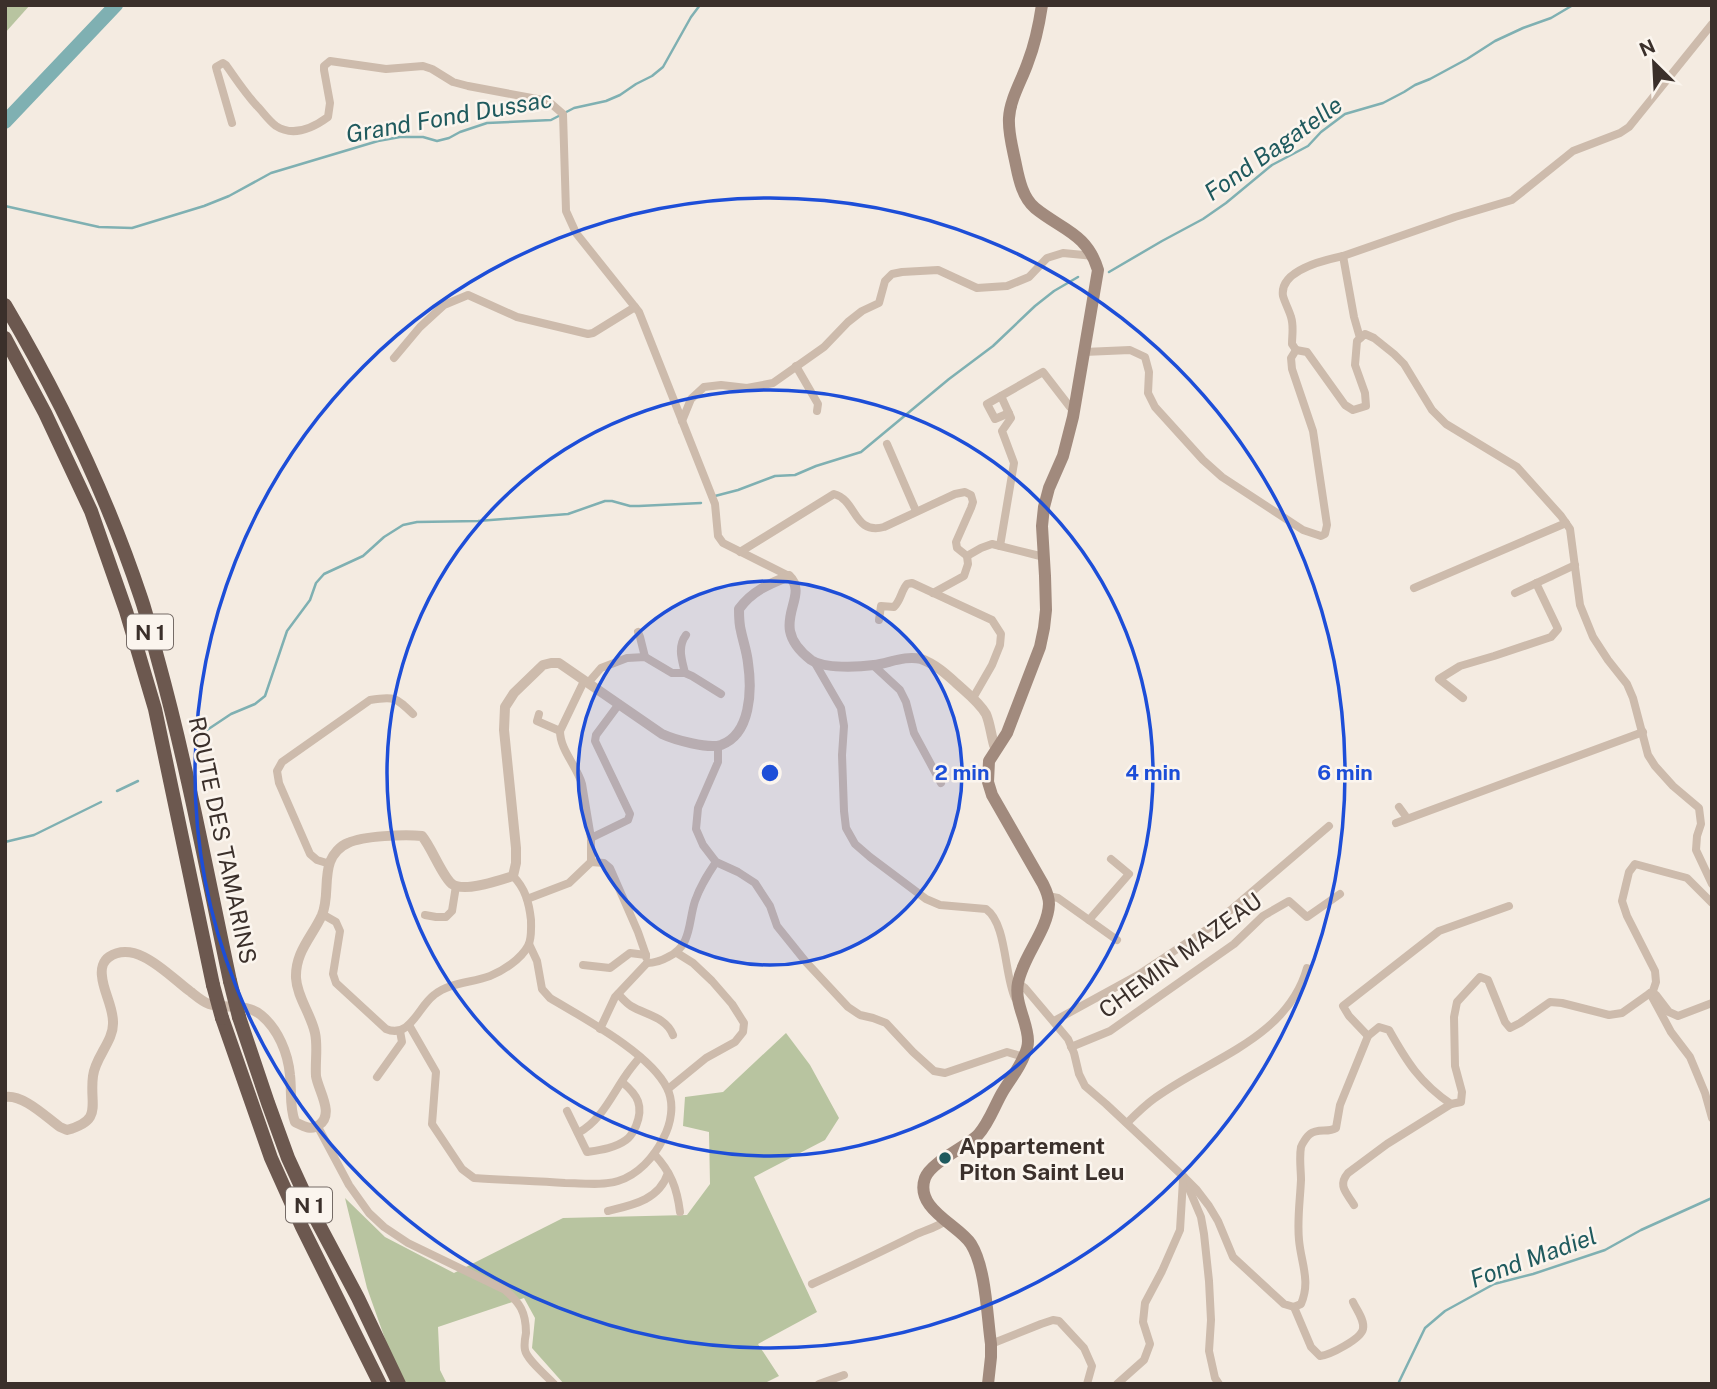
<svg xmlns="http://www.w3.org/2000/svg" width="1717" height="1389" font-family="'Public Sans',sans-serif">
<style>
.green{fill:#b8c4a0}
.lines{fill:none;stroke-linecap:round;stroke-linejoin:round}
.stream{stroke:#7fb0b2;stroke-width:2.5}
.river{stroke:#7fb0b2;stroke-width:14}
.minor{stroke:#cdbbac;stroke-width:8}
.tertiary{stroke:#cdbbac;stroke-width:10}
.secondary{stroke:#a18a7d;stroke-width:12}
.trunk{stroke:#6c584f;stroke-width:14}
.trunk-bridge{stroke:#6c584f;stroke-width:14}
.ring{fill:none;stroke:#1d4ed8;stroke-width:3.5}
.poi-dot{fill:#1f5a5e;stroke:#fbf5ee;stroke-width:2.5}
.labels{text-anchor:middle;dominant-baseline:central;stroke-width:5;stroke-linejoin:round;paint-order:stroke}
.shield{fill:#fbf5ee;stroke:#756b66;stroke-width:2}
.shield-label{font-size:21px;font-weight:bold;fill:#3b302b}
.street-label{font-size:23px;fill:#3b302b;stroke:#fbf5ee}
.poi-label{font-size:23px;font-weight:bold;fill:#3b302b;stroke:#fbf5ee;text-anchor:start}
.water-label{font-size:24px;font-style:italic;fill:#1f5a5e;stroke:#fbf5ee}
.centre{fill:#1d4ed8;stroke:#fbf5ee;stroke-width:3.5}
.ring-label{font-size:21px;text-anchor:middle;font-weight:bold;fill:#1d4ed8;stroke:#fbf5ee;stroke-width:5;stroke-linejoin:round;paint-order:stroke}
</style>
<rect width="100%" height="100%" fill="#f4ebe1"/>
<!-- green -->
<g class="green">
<polygon points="5,5 30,5 5,33"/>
<polygon points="786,1033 810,1065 839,1118 825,1140 754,1177 817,1312 758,1344 779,1376 763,1384 564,1384 532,1348 535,1318 524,1298 438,1327 440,1370 447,1384 401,1384 367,1288 345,1198 385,1237 454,1273 563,1218 687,1215 710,1184 709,1132 683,1126 685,1097 723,1092"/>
</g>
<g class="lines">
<!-- stream -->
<g class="stream">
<polyline points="5,206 99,227 132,228 204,206 229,196 271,173 378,141 400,137 423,137 437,141 449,138 460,132 487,123 551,120 574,108 606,101 620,95 636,84 652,76 663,67 691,17 700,5"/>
<polyline points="1109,272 1162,241 1203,219 1226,203 1272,165 1308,146 1321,132 1345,114 1383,103 1404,92 1415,85 1430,79 1467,59 1495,41 1523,28 1551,18 1573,5"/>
<polyline points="715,496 738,490 775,476 795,475 816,466 861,452 949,379 993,346 1035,306 1054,291 1078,277"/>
<polyline points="198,736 231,714 255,704 265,696 287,631 310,600 316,583 324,574 363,556 384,537 403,525 417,522 478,521 568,514 605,501 612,501 630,506 639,506 701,503"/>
<polyline points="117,791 138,781"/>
<polyline points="5,842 34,835 101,802"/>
<polyline points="1398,1384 1425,1328 1445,1311 1494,1284 1533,1274 1605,1250 1641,1230 1712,1198"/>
</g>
<!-- river -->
<polyline class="river" points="5,122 116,5"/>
<!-- minor -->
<g class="minor">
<path d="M232,123L217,71L216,67L223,63L226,65C236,79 245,93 257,106C263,112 269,121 276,126C293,137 313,128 328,117L330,103L324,70V66L330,61L386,69L423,66L432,69L453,82L468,86L548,101L563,114L566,211L576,233L639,312L715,504L718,536L723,543L789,576"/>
<polyline points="1343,256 1354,317 1360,338"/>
<path d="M1296,350L1292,344C1292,335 1294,326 1291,317C1289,310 1285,303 1283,296C1279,270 1324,260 1343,256L1455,217L1512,200L1573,151L1620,133L1629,127L1712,24"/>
<polyline points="1084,352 1130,350 1145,357 1149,372 1148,393 1155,407 1203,460 1222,477 1303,530 1321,536 1325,534 1327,525 1313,431 1292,369 1291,358 1296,350 1307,352 1345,405 1353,410 1366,406 1365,393 1355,365 1357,341 1365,334 1374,338 1394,354 1404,364 1432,410 1446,424 1517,467 1561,516 1570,529 1580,605 1593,637 1608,660 1627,684 1633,698 1648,755 1655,766 1673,786 1699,808 1701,824 1697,836 1696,850 1712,884"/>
<polyline points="394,358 420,327 444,305 468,295 517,317 588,334 593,333 635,307"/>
<polyline points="796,366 818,404 817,411"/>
<polyline points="1001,396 987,404 995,419 1009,413"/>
<polyline points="682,421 691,399 704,387 721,385 747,388 773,383 824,347 848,322 862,311 879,303 885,281 892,274 902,272 938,270 977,288 1007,286 1029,277 1047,258 1063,253 1094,256"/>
<polyline points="887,444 916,511"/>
<polyline points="1000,546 1014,463 1002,431 1011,418 1001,396 1043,372 1070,407 1074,409"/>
<path d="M740,552L834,494C857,500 853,535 884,527L955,494L965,492L971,495L973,502L971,508L956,542L957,548L967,556L981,548L992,544L1044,557"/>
<polyline points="1414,588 1566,523"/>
<polyline points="933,593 964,576 968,564 967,556"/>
<polyline points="1515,593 1575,565"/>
<path d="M879,620L881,606L894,607C901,600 901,591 907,584L912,583L992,620L1001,634L1000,645L992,665L973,698"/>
<polyline points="638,632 640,637 645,657"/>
<path d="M815,663L841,708L844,726L842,755L844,811L846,828L855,844L870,857L926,899L940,905L986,909C1007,924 1004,974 1015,998"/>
<polyline points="873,665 900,690 906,702 914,733 941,783"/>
<path d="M685,673C682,660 677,647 686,635"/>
<polyline points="588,683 601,668 627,658 645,657 672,673 685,673 692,676 721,694"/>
<polyline points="1463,698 1439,679 1460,666 1494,656 1551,637 1558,629 1536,583"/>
<polyline points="539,714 537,721 560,731"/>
<polyline points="718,746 718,762 698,808 696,829 703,845 716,862 738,872 755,883 770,906 777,926 806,962 848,1007 860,1015 873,1018 886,1023 913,1052 934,1071 945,1073 1007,1052 1024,1057"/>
<polyline points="1399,807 1407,818"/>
<polyline points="1396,823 1643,732"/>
<polyline points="591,838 628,820 630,814 595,741 596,735 619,704"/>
<polyline points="591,862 604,863 610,868 638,932 646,955"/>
<path d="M330,864L317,860L310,854L279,783L277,771L282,762L370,700C394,696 396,697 413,714"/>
<polyline points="1048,896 1058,898 1117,940"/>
<path d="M527,899L569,883L591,862V838L582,784C577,766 560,750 560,731L584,681"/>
<path d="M322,914L336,922L340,931L333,974L336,983L386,1029C410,1039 418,1007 434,995C450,982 471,983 490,976C503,971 521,959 528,946C532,939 531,928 531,920C529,902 525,888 513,876"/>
<polyline points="425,915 436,917 446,917 452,911 456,886"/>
<polyline points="1089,920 1129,874 1111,859"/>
<path d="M647,963C656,963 661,961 668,957C692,946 688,922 695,901C700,886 708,874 716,862"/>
<polyline points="583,965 610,968 630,953 646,955 646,957"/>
<polyline points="1018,983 1025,988 1068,1039 1074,1053 1079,1074 1085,1086 1106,1104 1184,1177 1201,1217 1204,1234 1209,1281 1211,1320 1209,1351 1215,1378 1219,1384"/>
<polyline points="1650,993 1671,1032 1690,1057 1705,1093 1712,1118"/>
<path d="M618,994C622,998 626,1003 631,1006C646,1015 666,1017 673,1035"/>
<polyline points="1656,995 1669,1012 1678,1016 1712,1003"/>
<polyline points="1054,1021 1138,975 1212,926 1329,826"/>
<path d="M409,1025L436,1072L432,1124L462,1169L474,1178C504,1180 534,1181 565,1183C582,1183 601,1186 618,1181C638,1175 654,1157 663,1139C671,1124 675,1104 667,1088C650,1053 583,1018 550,998L542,989L537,961L529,944"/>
<polyline points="600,1029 615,997 647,963"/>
<polyline points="1368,1036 1349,1016 1343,1006 1439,931 1509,906"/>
<polyline points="1071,1047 1110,1031 1234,944 1263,916 1289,901 1307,917 1340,894"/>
<polyline points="377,1077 402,1042 400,1031"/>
<polyline points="668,1089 706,1058 735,1042 743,1032 744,1023 732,1004 712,981 693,963 677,953"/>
<path d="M567,1111L587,1152C600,1150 615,1148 626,1140C631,1137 633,1132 636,1126C644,1106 638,1095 622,1082"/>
<path d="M1127,1123C1136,1114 1145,1105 1155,1098C1208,1059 1287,1039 1307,968"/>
<path d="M318,1127L349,1185L369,1213L384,1227L408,1243L505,1290C520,1303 526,1312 526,1333C525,1338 524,1345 525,1350C527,1360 547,1376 554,1384"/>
<path d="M578,1133C601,1121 612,1095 626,1075C630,1069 635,1063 640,1057"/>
<path d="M654,1154C671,1172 677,1188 680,1212"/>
<path d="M1184,1177L1196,1189L1209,1206L1218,1221L1233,1257L1284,1304L1294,1307L1301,1304C1311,1281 1301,1263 1299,1240C1297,1220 1300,1201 1301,1180C1301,1170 1299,1158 1301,1147C1302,1144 1307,1136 1310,1134C1318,1128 1328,1133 1336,1128L1340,1105L1368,1036L1379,1027L1389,1030C1407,1062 1420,1083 1451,1104L1461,1102L1462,1092L1455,1066L1454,1017L1457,1002L1480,977L1488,980L1505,1022L1510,1028L1520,1023L1550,1002L1562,1003L1609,1015L1622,1013L1653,991L1656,982L1655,971L1627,916L1622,901L1629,872L1635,864L1687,878L1712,903"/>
<path d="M1354,1205C1347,1193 1337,1186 1348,1173L1387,1144L1451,1104"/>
<path d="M608,1211C633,1205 659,1200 668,1173"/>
<path d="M812,1284C847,1268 881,1252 915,1235C925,1230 936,1228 945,1221"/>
<path d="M1294,1307L1311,1347L1320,1356C1330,1355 1361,1339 1363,1329C1365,1320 1356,1309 1353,1302"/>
<polyline points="991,1344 1041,1324 1053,1320 1059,1321 1084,1348 1092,1366 1087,1384"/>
<polyline points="819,1384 844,1375"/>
<polyline points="1117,1384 1144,1360 1150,1344 1143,1322 1145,1303 1162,1271 1180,1230 1183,1180"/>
</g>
<!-- tertiary -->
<path class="tertiary" d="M5,1097C23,1094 46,1117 60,1127L67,1130C104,1120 89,1105 93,1076C95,1057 114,1041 113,1022C113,1006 103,991 102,976C101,969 103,961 109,957C137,938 171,978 191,992C196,996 203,1002 209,1004C225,1009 247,1003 261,1015C278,1029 288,1053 290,1075C292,1092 289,1106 295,1122C303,1126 311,1131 319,1125C335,1114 318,1090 316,1076C315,1061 318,1047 315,1033C311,1014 297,997 296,978C295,952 312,937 322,915C329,898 324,879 330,862C333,854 340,846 348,843C363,836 405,834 422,836C432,848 442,876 452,884C464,893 500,880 513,876L516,863V848L504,730L505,707L514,693L543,665L551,663H559L662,734C675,740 708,749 721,745C751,734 752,690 748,663C747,652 743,641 741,631C739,624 739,616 739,609C752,591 769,584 789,576C812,598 764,624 811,660C824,669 859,667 874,665C889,663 906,655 921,659C935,664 946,674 956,683C967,693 979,702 986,714C990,723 991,735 994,745L996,748"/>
<!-- secondary -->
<path class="secondary" d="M988,1384L991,1357V1344C987,1316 986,1268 971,1244C959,1225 914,1209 925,1178C931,1162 966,1147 978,1135C989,1123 994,1107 1002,1093C1009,1081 1019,1069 1024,1056C1026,1052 1028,1045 1028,1041C1028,1022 1014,1003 1018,983C1023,956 1048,930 1049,904C1049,897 1046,890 1043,884L992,795L988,782L989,761L1007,733L1040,647L1044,628L1046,610L1045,576L1042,526L1044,507L1049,488L1063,456L1073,417L1098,270C1087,233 1062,230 1035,208C1023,198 1019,180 1016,165C1013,150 1008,133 1009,118C1010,99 1022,80 1028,62C1035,44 1039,25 1042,5"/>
<!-- trunk -->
<g class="trunk">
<path d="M5,305C60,398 107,496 141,598C148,618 152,639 158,660C187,765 207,873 230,981"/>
<polyline points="5,338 45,413 91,511 126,611 155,709 213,985"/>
<polyline points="239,1017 268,1103 288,1158 316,1219 358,1298 399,1384"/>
<polyline points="222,1018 271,1158 302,1227 380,1384"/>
</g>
<!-- trunk-bridge -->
<g class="trunk-bridge">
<polyline points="230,981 239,1017"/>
<polyline points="213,985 222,1018"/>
</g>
</g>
<!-- distance rings -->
<circle cx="770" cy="773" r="192" fill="#1d4ed8" fill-opacity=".12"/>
<g class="ring">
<circle cx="770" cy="773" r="192"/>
<circle cx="770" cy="773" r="383"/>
<circle cx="770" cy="773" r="575"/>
</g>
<!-- markers -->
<circle class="poi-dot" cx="945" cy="1158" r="7"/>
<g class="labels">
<!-- shield labels -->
<g class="shield">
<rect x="127" y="614.5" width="46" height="35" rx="5"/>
<rect x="286" y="1187.5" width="46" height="35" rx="5"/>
</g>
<g class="shield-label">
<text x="150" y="632">N 1</text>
<text x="309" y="1205">N 1</text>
</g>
<!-- street labels -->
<g class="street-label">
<text transform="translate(223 840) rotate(78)">ROUTE DES TAMARINS</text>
<text transform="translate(1180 955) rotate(-36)">CHEMIN MAZEAU</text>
</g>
<!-- poi labels -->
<g class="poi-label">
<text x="959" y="1145">Appartement<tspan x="959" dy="26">Piton Saint Leu</tspan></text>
</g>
<!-- water labels -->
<g class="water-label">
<text transform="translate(449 116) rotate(-10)">Grand Fond Dussac</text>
<text transform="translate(1273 148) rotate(-35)">Fond Bagatelle</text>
<text transform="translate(1533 1257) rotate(-20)">Fond Madiel</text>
</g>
</g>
<circle cx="770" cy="773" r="10" class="centre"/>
<g class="ring-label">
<text x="962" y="780">2 min</text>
<text x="1153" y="780">4 min</text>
<text x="1345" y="780">6 min</text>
</g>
<!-- border -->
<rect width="1717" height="1389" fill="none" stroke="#3b302b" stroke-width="14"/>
<!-- north arrow -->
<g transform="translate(1654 63) rotate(336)" stroke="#fbf5ee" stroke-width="5" paint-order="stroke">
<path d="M0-5L12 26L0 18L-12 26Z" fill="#3b302b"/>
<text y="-10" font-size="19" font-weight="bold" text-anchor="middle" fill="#3b302b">N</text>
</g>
</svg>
